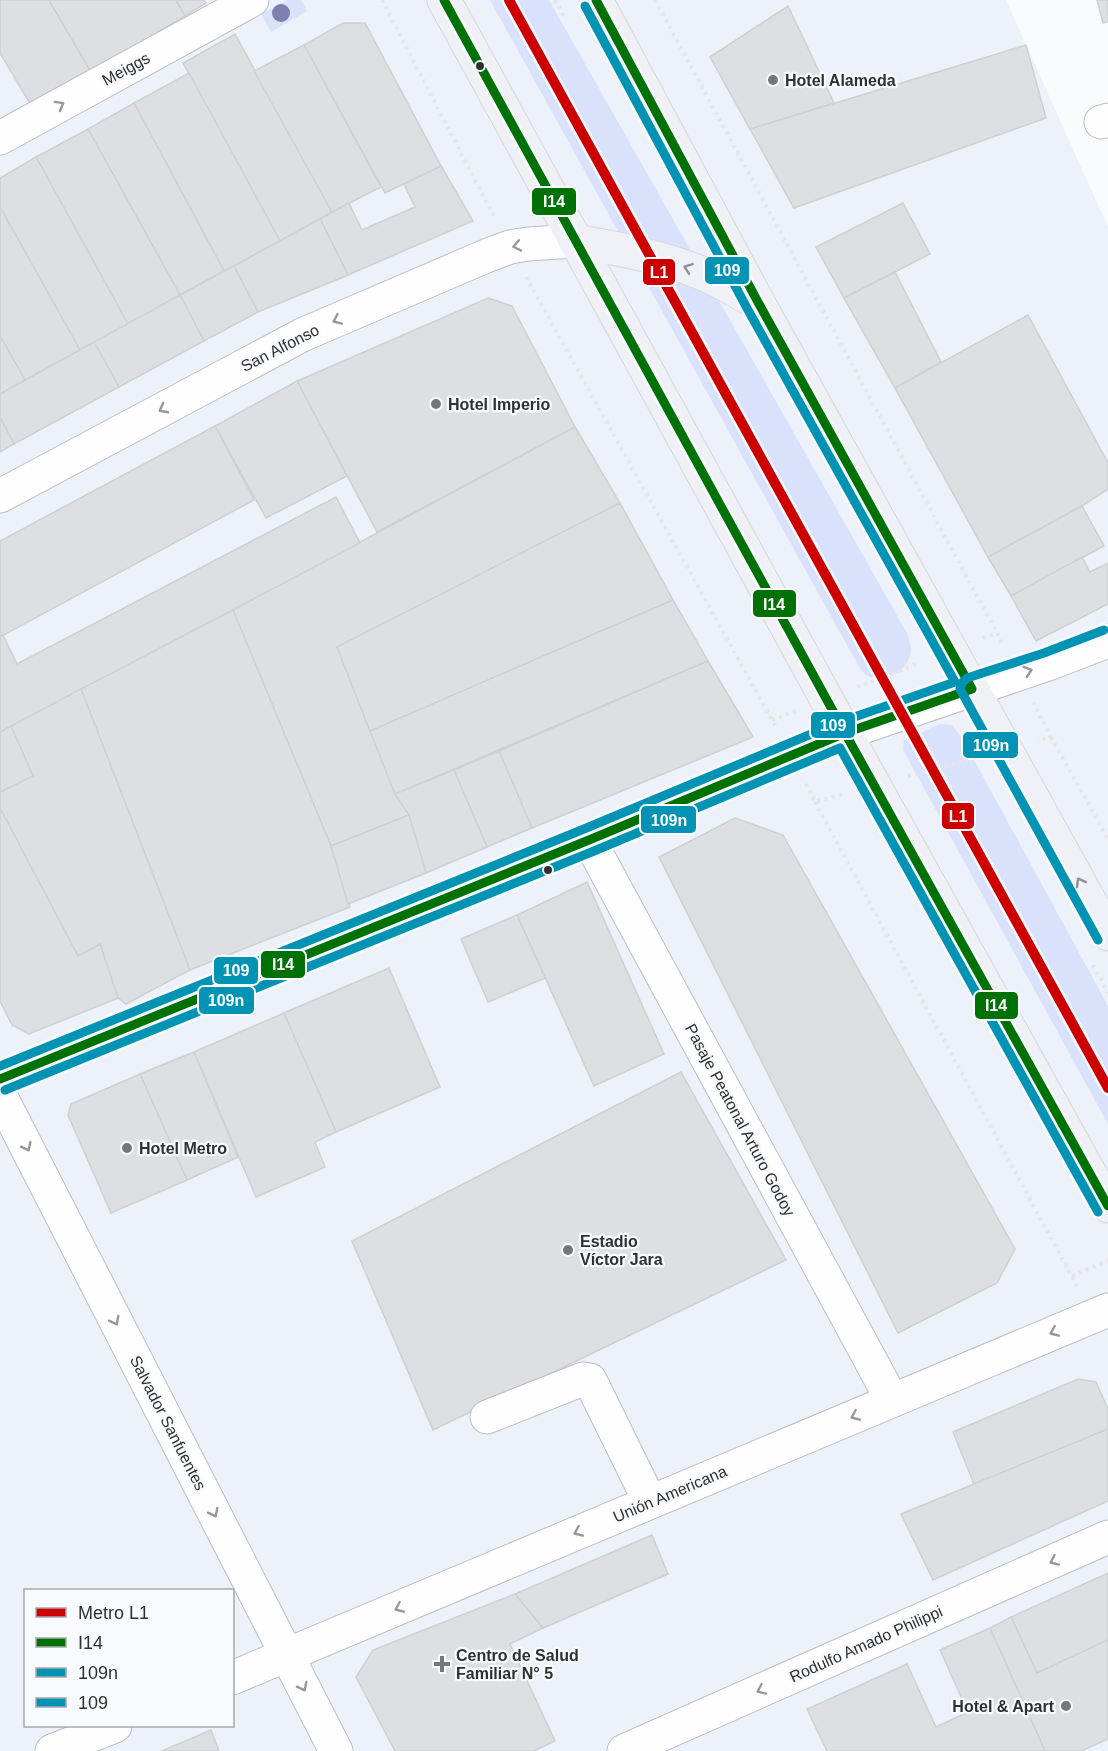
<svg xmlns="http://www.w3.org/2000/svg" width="1108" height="1751" font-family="Helvetica,sans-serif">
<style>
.built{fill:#edf1fa;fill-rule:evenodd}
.green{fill:#dae1fa}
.building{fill:#dedfe2;stroke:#ced0d2;stroke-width:1.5}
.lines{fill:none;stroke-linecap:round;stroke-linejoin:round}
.minor-casing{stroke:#bcbec1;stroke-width:35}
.major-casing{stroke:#d7d8da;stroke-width:35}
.path{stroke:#e5e5e5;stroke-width:4;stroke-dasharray:3 4.5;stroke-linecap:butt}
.minor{stroke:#fefeff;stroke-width:33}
.major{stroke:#eff1f6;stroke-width:33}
.bus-1-casing{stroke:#f8fafe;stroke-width:14}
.bus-2-casing{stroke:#f8fafe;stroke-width:14}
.bus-3-casing{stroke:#f8fafe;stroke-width:14}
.bus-1{stroke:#007106;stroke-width:9}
.bus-2{stroke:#0093b3;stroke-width:9}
.bus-3{stroke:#0093b3;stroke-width:9}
.metro-1-casing{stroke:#f8fafe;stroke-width:15}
.metro-1{stroke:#c00;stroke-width:10}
.tree{fill:#7e7eaf}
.oneway{stroke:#96979a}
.oneway2{stroke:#8f9095}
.bus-dot{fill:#2f3034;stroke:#f8fafe;stroke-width:2}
.poi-dot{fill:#76777a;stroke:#f8fafe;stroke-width:2}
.labels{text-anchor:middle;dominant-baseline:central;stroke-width:4.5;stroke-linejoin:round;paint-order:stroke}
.street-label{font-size:16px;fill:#2f3034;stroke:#f8fafe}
.poi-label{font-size:16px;font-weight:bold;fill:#2f3034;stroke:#f8fafe;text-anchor:start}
.line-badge{stroke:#f8fafe;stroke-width:2}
.badge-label{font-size:16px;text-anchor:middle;font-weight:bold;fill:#fff}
</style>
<rect width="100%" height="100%" fill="#f9fbfd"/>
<!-- built -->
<path class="built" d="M0,0H1006L1108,227V1751H0ZM26,1590H232V1726H26Z"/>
<!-- green -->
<g class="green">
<polygon points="287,0 301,0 307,11 271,32 261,14"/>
<path d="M490,0H549L908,635C909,640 911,645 911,650C910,669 886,685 868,676C864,674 860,668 858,665Z"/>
<polygon points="940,724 952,725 961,736 1108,1006 1108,1124 903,750 904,740"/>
</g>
<!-- building -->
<g class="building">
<polygon points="0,0 49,0 91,72 32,107 0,53"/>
<polygon points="49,0 176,0 185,16 91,72"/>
<polygon points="176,0 204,0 206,3 185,16"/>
<polygon points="1097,0 1108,0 1108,22 1103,23"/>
<polygon points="788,6 834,103 750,129 710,57"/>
<polygon points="343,23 365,23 441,166 385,193 304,45"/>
<polygon points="235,34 332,212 280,241 183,63"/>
<polygon points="304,45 381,187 332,212 254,71"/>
<polygon points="1026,45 1046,118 794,208 750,129"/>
<polygon points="189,73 280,241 224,271 134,103"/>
<polygon points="134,103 224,271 180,295 88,129"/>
<polygon points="88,129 180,295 128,324 36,157"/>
<polygon points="36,157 128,324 80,350 0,207 0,178"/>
<polygon points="441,166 473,221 348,275 320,219 349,203 362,230 415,207 404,184"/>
<polygon points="903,203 930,254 844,298 816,247"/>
<polygon points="0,207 80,350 25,380 0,336"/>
<polygon points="320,219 348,275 258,312 234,266"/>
<polygon points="234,266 258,312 204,341 180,295"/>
<polygon points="895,272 941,362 895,388 844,298"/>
<polygon points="180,295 204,341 119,387 94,342"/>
<polygon points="488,298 512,306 575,427 377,532 297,381"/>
<polygon points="1028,315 1108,463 1108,489 1082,506 988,557 895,388"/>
<polygon points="0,336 25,380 0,394"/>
<polygon points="94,342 119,387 14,444 0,417 0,394"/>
<polygon points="297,381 347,476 266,518 215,426"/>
<polygon points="0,417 14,444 0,452"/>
<polygon points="215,426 254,500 0,637 0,541"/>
<polygon points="575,427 620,503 337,647 395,794 409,815 331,846 233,610"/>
<polygon points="336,497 360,543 0,732 0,637 3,635 17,664"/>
<polygon points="620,503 673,600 370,731 337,647"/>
<polygon points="1082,506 1104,546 1011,596 988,557"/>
<polygon points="1082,557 1090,572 1108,563 1108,604 1036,641 1011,596"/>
<polygon points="673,600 708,661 395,794 370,731"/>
<polygon points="233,610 331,846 350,907 190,970 81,689"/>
<polygon points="708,661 753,737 532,828 499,751"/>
<polygon points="81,689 190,970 126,1004 118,998 100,944 78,956 0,808 0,792 33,776 11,726"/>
<polygon points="11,726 33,776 0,792 0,732"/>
<polygon points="499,751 532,828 487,847 454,770"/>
<polygon points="454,770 487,847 426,873 409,815 395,794"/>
<polygon points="0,808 78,956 100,944 118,998 29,1034 12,1025 0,1001"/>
<polygon points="409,815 426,873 348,904 331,846"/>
<polygon points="735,818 783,835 1015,1249 997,1283 898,1333 659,857"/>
<polygon points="587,882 664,1054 594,1086 517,915"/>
<polygon points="517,915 545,978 488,1002 461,939"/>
<polygon points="389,968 440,1087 336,1132 284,1013"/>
<polygon points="284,1013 336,1132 315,1142 325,1167 256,1197 194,1052"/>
<polygon points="194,1052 238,1157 187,1180 140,1074"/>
<polygon points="681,1072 786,1260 433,1430 352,1241"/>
<polygon points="140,1074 187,1180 111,1213 68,1115 71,1104"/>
<polygon points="1078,1379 1096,1382 1108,1409 1108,1429 974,1484 953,1432"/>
<polygon points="1108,1429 1108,1501 933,1580 901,1514"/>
<polygon points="652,1535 668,1574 543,1628 515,1594"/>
<polygon points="1108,1573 1108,1640 1037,1673 1011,1617"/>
<polygon points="515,1594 543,1628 510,1644 555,1741 534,1751 395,1751 356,1677 373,1650"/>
<polygon points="1011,1617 1037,1673 1108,1640 1108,1739 1081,1751 1045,1751 990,1628"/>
<polygon points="990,1628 1045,1751 827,1751 807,1709 907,1664 936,1727 968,1712 940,1650"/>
<polygon points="211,1730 219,1751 162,1751"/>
</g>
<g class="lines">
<defs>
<g id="minor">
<polyline points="1101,122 1108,120"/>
<polyline points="0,138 252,0"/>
<polyline points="0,496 302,335 486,256 510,247 528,244 575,241"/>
<polyline points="589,840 892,1400"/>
<polyline points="0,1079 589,840 845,733 1048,664 1108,641"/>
<polyline points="0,1095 336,1751"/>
<polyline points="487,1417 583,1379 590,1380 650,1502"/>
<polyline points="232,1678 1108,1310"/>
<polyline points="52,1751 115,1726"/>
<polyline points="624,1751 1108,1537"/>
</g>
<g id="major">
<polyline points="444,0 845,733 1108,1206"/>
<polyline points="596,0 759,304 1108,934"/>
<path d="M575,241C620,249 664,257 706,275C724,283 742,294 759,304"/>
</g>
</defs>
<!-- minor casing -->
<use href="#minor" class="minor-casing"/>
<!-- major casing -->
<use href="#major" class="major-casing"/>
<!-- path -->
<g class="path">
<polyline points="382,0 494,217"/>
<polyline points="555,0 565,17"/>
<polyline points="655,0 997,633"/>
<polyline points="526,277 776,727"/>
<polyline points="983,638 997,633 1003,645"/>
<polyline points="857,687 920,663"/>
<polyline points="1033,702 1051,737 1038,741"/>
<polyline points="772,720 797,710"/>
<polyline points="1051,737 1108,839"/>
<polyline points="908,776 973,759"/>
<polyline points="806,784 815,802 843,794"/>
<polyline points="815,802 1078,1288"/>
<polyline points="1093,965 1108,993"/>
<polyline points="1072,1276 1108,1260"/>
</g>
<!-- minor -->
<use href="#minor" class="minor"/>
<!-- major -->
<use href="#major" class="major"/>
<defs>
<g id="bus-1">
<polyline points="444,0 845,733 1108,1206"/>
<polyline points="0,1079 589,840 845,733 972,689 759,304 596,0"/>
</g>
<g id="bus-2">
<polyline points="1098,940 960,689 962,683 967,678 1044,653 1104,630"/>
<polyline points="5,1090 594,851 840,748 1098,1212"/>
</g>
<polyline id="bus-3" points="0,1066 584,829 840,722 955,682 748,310 585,6"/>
</defs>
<!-- bus-1 casing -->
<use href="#bus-1" class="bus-1-casing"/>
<!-- bus-2 casing -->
<use href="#bus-2" class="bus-2-casing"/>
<!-- bus-3 casing -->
<use href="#bus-3" class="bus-3-casing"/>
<!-- bus-1 -->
<use href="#bus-1" class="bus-1"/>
<!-- bus-2 -->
<use href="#bus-2" class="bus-2"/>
<!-- bus-3 -->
<use href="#bus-3" class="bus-3"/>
<defs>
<polyline id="metro-1" points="509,0 1108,1088"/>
</defs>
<!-- metro-1 casing -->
<use href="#metro-1" class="metro-1-casing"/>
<!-- metro-1 -->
<use href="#metro-1" class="metro-1"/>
</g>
<!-- trees -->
<circle class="tree" cx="281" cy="13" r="9"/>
<!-- one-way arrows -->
<defs><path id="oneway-chevron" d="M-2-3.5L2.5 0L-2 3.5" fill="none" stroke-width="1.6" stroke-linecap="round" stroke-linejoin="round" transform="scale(1.5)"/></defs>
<g class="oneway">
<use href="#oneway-chevron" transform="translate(60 105) rotate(-29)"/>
<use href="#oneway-chevron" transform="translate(517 246) rotate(168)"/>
<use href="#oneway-chevron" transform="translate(337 320) rotate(156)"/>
<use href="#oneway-chevron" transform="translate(163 409) rotate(152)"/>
<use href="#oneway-chevron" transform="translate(1028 671) rotate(-18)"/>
<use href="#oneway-chevron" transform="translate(27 1147) rotate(63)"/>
<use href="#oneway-chevron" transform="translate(115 1321) rotate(63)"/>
<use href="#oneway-chevron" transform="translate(1054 1332) rotate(157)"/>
<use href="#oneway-chevron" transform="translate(855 1416) rotate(157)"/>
<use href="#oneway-chevron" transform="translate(214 1513) rotate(63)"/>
<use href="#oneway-chevron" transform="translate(578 1532) rotate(157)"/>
<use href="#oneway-chevron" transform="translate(1054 1561) rotate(156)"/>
<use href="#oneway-chevron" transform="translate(399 1608) rotate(157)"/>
<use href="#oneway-chevron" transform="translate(303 1687) rotate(63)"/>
<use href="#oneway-chevron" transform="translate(761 1690) rotate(156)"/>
</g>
<g class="oneway2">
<use href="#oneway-chevron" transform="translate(688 268) rotate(-160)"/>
<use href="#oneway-chevron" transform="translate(1080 882) rotate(-119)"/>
</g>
<!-- markers -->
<g class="bus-dot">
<circle cx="480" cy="66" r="5"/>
<circle cx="548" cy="870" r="5"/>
</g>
<g class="poi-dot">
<circle cx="773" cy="80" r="6"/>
<circle cx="436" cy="404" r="6"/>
<circle cx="127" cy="1148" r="6"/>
<circle cx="568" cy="1250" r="6"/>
<path d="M439 1655h6v6h6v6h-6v6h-6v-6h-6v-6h6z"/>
<circle cx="1066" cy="1706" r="6"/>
</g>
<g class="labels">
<!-- street labels -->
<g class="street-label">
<text transform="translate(126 69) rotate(-29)">Meiggs</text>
<text transform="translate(280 348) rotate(-27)">San Alfonso</text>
<text transform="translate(740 1120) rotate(62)">Pasaje Peatonal Arturo Godoy</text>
<text transform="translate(168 1423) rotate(63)">Salvador Sanfuentes</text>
<text transform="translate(670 1494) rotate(-23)">Unión Americana</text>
<text transform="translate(866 1644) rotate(-24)">Rodulfo Amado Philippi</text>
</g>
<!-- poi labels -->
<g class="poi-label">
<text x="785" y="80">Hotel Alameda</text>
<text x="448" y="404">Hotel Imperio</text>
<text x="139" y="1148">Hotel Metro</text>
<text x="580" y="1241">Estadio<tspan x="580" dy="18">Víctor Jara</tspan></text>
<text x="456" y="1655">Centro de Salud<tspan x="456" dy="18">Familiar N° 5</tspan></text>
<text x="1054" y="1706" text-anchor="end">Hotel &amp; Apart</text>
</g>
</g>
<g class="line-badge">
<rect x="531" y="187" width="46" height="29" rx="6" fill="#007106"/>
<rect x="704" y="256" width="46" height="29" rx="6" fill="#0093b3"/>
<rect x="642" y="258" width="34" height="28" rx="6" fill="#c00"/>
<rect x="752" y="589" width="45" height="29" rx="6" fill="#007106"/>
<rect x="810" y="711" width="46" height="28" rx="6" fill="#0093b3"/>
<rect x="962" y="731" width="57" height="28" rx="6" fill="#0093b3"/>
<rect x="941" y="802" width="34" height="28" rx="6" fill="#c00"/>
<rect x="640" y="805" width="57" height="29" rx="6" fill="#0093b3"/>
<rect x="260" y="950" width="46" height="29" rx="6" fill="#007106"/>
<rect x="213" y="956" width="46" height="29" rx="6" fill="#0093b3"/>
<rect x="198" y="986" width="57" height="29" rx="6" fill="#0093b3"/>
<rect x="974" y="991" width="45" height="29" rx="6" fill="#007106"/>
</g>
<g class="badge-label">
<text x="554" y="207">I14</text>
<text x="727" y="276">109</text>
<text x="659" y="278">L1</text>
<text x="774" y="610">I14</text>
<text x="833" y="731">109</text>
<text x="991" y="751">109n</text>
<text x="958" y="822">L1</text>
<text x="669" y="826">109n</text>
<text x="283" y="970">I14</text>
<text x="236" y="976">109</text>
<text x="226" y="1006">109n</text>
<text x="996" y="1011">I14</text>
</g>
<!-- legend -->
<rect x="24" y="1589" width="210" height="138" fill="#f8fafe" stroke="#a8a9ad" stroke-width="1.5"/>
<rect x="36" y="1608" width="30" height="9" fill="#cc0000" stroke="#a8a9ad" stroke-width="1.5"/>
<text x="78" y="1619" font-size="18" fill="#2f3034">Metro L1</text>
<rect x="36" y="1638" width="30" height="9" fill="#007106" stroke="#a8a9ad" stroke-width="1.5"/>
<text x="78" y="1649" font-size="18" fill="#2f3034">I14</text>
<rect x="36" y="1668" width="30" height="9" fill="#0093b3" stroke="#a8a9ad" stroke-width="1.5"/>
<text x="78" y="1679" font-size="18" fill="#2f3034">109n</text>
<rect x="36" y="1698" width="30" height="9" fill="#0093b3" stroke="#a8a9ad" stroke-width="1.5"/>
<text x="78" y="1709" font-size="18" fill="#2f3034">109</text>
</svg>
